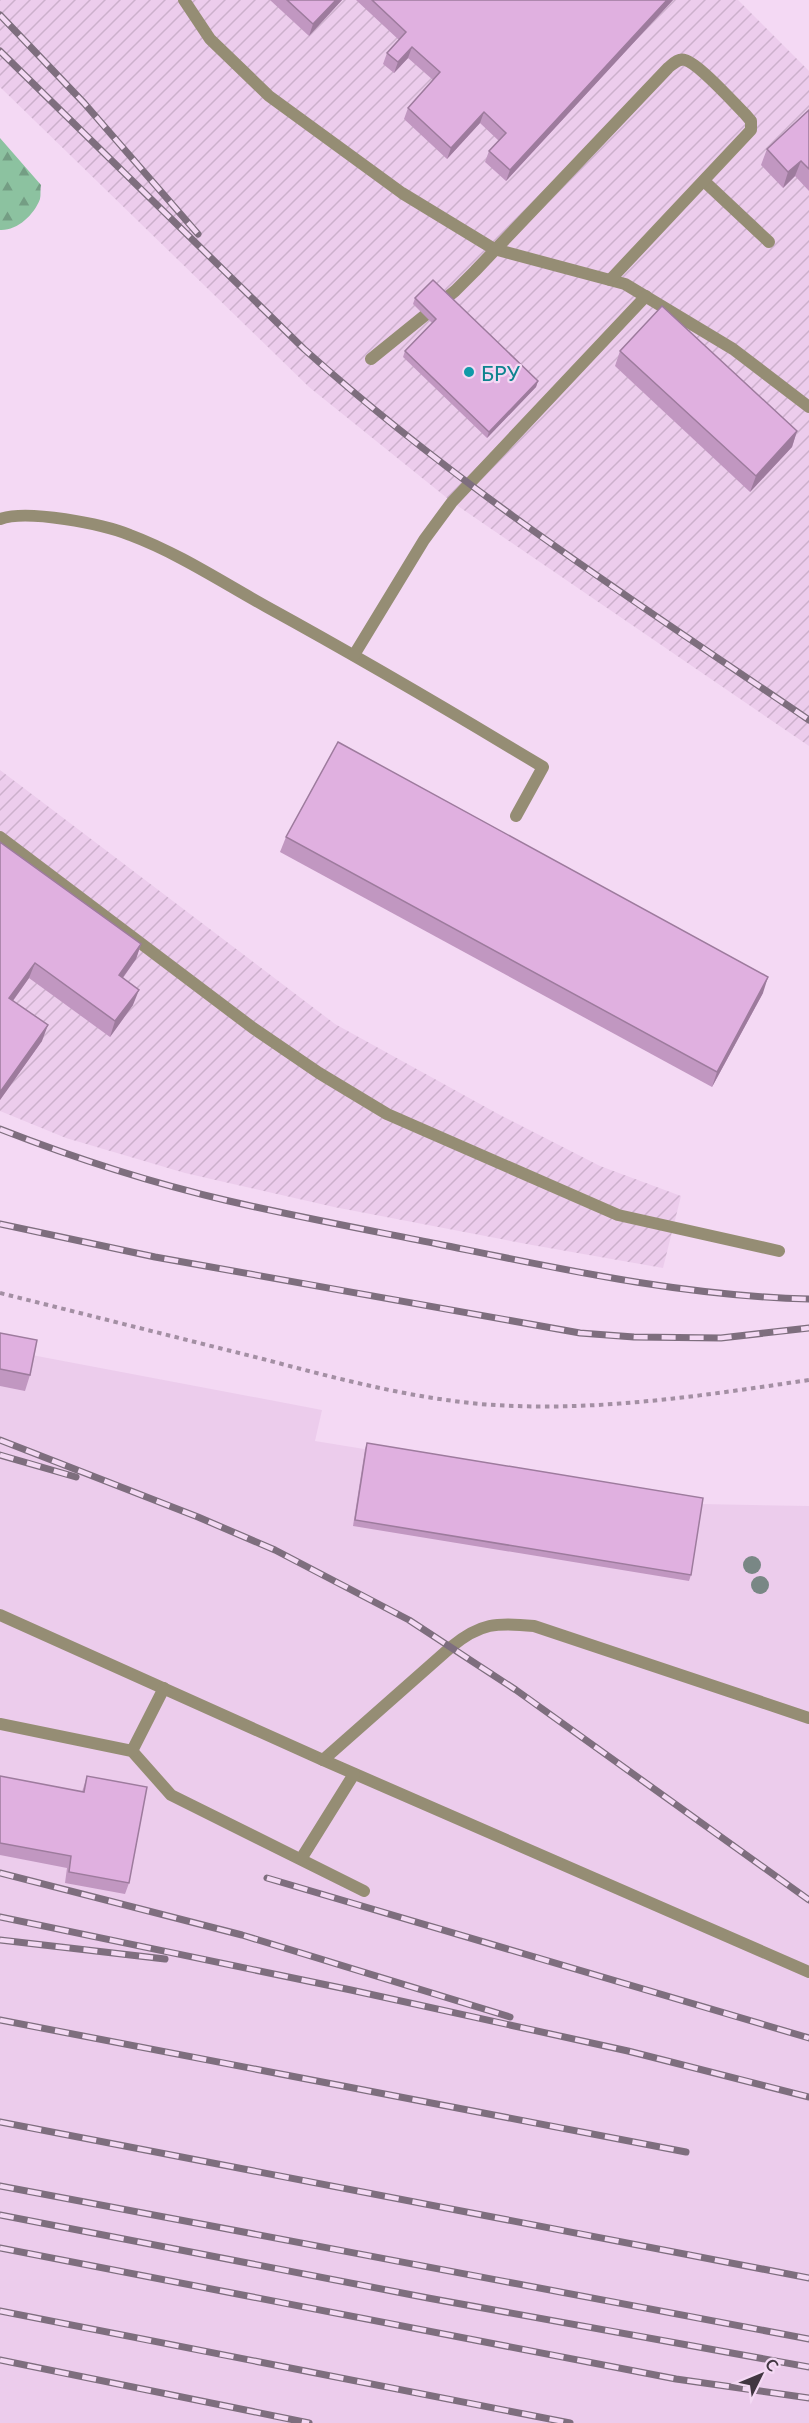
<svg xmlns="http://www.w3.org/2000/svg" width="809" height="2423" font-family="Lato,sans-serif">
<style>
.built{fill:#ecccec}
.industrial{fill:url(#industrial-furrows)}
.forest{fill:url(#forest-firs)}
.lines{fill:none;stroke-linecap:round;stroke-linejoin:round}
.path{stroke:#a38fa3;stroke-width:4;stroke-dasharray:4.5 4.5;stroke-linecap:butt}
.lane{stroke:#958d74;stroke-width:12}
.rail-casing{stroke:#7e6e7e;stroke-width:7}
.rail{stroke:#f4d9f4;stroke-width:4.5;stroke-dasharray:14;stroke-linecap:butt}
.tree{fill:#798785}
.wall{fill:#c197c1}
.shaded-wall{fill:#9d7b9d}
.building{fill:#e0b0e0;stroke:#9d7b9d;stroke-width:1.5}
.culture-dot{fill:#0f9aa8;stroke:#f4d9f4;stroke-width:2}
.labels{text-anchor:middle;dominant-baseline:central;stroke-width:4.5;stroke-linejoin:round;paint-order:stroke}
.culture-label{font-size:21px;fill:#0d838f;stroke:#f4d9f4;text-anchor:start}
</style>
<defs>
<pattern id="industrial-furrows" width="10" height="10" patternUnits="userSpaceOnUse" patternTransform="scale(1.5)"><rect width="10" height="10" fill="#ecccec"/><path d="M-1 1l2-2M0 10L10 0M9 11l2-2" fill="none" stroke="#ccb0cc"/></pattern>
<pattern id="forest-firs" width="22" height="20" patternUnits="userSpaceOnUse" patternTransform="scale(1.5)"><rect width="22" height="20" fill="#8cc2a0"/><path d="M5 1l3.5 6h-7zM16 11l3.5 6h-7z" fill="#749e84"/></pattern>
</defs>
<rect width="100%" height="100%" fill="#f4d9f4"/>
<!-- built -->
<polygon class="built" points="0,1349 322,1410 315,1441 701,1504 809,1506 809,2423 0,2423"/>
<!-- industrial -->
<g class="industrial">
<polygon points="0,0 738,0 809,71 809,746 452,502 309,387 0,87"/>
<polygon points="0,770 335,1024 500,1115 600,1166 681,1196 663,1268 532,1245 334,1207 185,1173 66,1138 0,1111"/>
</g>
<!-- forest -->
<path class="forest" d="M0,138L41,185C40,189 41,195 40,199C34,215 17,231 0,230Z"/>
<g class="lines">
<!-- path -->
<path class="path" d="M0,1293C88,1315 175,1337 263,1359C335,1378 406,1397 480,1404C591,1413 700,1396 809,1380"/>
<!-- lane -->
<g class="lane">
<polyline points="184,0 210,39 269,96 402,193 494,249 625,284 733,349 809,407"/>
<polyline points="704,181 769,242"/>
<path d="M371,359L455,291L475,271L668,68C673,64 678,58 685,60C698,63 734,103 745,114L751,121V130L610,280"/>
<path d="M0,519C27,509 103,524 130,535C178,553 222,582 267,607C360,658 452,712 543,767L516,816"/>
<polyline points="354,655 424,540 452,502 646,296"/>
<polyline points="0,837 253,1028 319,1073 387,1114 618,1215 779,1251"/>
<path d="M0,1615L323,1760L451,1647C480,1623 497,1622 534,1626L809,1718"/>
<polyline points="0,1724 132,1751 171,1795 364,1891"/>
<polyline points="132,1751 164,1688"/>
<polyline points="323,1760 809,1972"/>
<polyline points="301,1859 354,1774"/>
</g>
<defs>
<g id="rail">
<polyline points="0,15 84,103 198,234"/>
<path d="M0,51L304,349C460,489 636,602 809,720"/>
<path d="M0,1129C74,1158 152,1183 229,1201C298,1217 368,1230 438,1244C561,1269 683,1296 809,1299"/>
<polyline points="0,1224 155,1257 580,1333 634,1337 721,1338 809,1328"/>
<polyline points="0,1440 198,1517 275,1550 409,1620 516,1690 809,1900"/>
<polyline points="0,1455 76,1477"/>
<polyline points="0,1873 242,1935 510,2017"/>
<polyline points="267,1878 809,2038"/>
<polyline points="0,1917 351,1990 628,2051 809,2097"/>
<polyline points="0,1940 165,1959"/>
<polyline points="0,2020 686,2152"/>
<polyline points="0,2122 809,2278"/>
<polyline points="0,2186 809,2339"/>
<polyline points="0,2215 428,2298 809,2367"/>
<polyline points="0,2248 676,2379 809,2398"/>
<polyline points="0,2311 570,2423"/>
<polyline points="0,2360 309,2423"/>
</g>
</defs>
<!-- rail casing -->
<use href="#rail" class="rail-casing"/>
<!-- rail -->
<use href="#rail" class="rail"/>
</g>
<!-- trees -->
<g class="tree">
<circle cx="752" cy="1565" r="9"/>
<circle cx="760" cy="1585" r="9"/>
</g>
<!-- wall -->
<g class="wall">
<polygon points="270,0 342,0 309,36"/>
<polygon points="356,0 673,0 506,181 485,162 489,151 499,141 480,123 447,159 404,119 408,108 433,80 408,58 394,73 383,64 387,53 399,40"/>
<polygon points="809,110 809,191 795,176 783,188 761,165 767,149"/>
<polygon points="415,298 538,381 536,387 487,438 403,357 405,351 432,323 413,304"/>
<polygon points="620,351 797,431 792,447 750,492 615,366"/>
<polygon points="286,837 763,993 712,1087 280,852"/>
<polygon points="0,842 141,944 136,959 123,978 133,1005 110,1037 29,978 13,1001 42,1041 0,1100"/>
<polygon points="0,1333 30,1375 25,1391 0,1386"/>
<polygon points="367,1443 691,1575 689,1581 353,1526 365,1449"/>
<polygon points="0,1776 82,1792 87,1776 129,1883 125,1894 65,1883 67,1868 0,1855"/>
</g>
<!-- shaded-wall -->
<g class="shaded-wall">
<polygon points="336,0 342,0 309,36 313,24"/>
<polygon points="667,0 673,0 506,181 510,170"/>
<polygon points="412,47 408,58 394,73 398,62"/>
<polygon points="484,112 480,123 447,159 451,148"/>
<polygon points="801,161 795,176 783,188 788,172"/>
<polygon points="538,381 536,387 487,438 489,432"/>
<polygon points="797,431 792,447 750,492 756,476"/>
<polygon points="141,944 136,959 113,991 119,975"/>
<polygon points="35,963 29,978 4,1013 9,998"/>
<polygon points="768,977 763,993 712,1087 717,1072"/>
<polygon points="139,990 133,1005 110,1037 115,1021"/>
<polygon points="48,1025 42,1041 0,1100 0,1092"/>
</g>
<!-- building -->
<g class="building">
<polygon points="287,0 336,0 313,24"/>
<polygon points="372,0 667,0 510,170 489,151 506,133 484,112 451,148 408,108 440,72 412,47 398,62 387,53 406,32"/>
<polygon points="809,110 809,169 801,161 788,172 767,149"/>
<polygon points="433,280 538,381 489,432 405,351 436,319 415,298"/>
<polygon points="662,306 797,431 756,476 620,351"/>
<polygon points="338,742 768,977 717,1072 286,837"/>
<polygon points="0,842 141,944 119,975 139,990 115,1021 35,963 9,998 48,1025 0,1092"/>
<polygon points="0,1333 37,1340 30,1375 0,1369"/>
<polygon points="367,1443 703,1498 691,1575 355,1520"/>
<polygon points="0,1776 84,1792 87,1776 147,1787 129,1883 69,1872 71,1856 0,1843"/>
</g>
<!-- markers -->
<circle class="culture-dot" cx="469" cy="372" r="6"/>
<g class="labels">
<!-- culture labels -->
<g class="culture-label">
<text x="481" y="372">БРУ</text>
</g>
</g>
<!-- north arrow -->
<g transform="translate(761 2375) rotate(47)" stroke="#f4d9f4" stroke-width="4.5" paint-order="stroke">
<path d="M0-4.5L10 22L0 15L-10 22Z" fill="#413641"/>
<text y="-9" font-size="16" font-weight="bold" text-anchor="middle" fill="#413641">С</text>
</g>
</svg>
